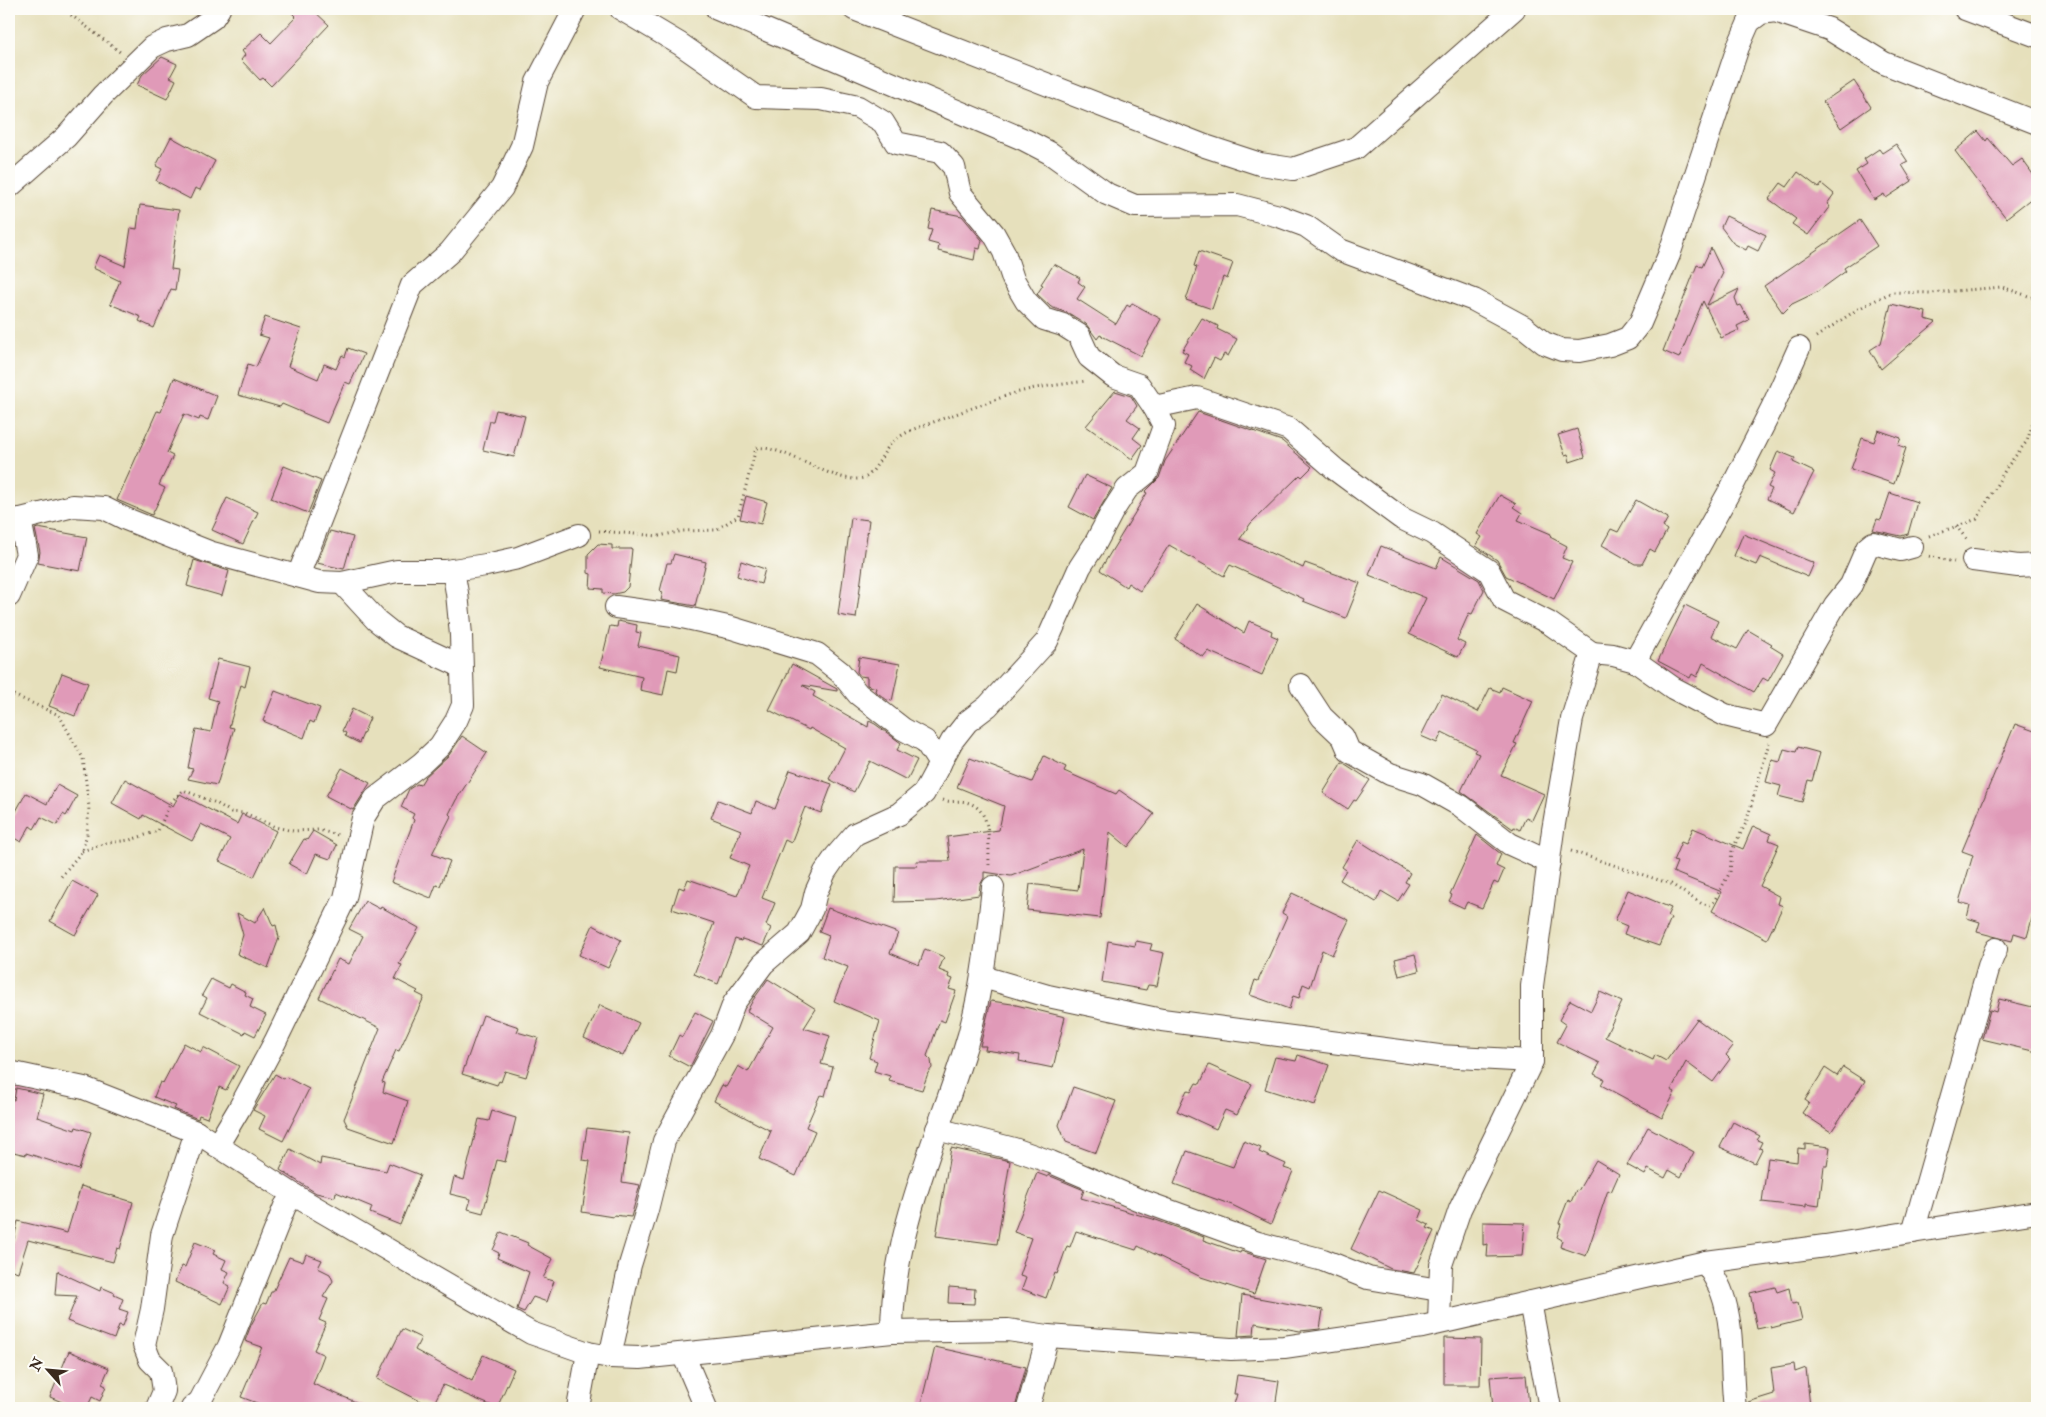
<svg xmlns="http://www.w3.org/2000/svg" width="2046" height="1417" font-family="'IM FELL Double Pica',serif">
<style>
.building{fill:#e09ab8}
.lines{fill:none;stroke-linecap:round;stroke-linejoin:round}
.minor-casing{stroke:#554536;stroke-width:24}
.path{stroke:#554536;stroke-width:3;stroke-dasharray:1 4;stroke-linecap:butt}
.minor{stroke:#fff;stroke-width:22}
</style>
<rect width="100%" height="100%" fill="#fdfcf7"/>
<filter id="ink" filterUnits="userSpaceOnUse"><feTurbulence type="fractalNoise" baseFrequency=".02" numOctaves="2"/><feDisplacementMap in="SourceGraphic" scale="10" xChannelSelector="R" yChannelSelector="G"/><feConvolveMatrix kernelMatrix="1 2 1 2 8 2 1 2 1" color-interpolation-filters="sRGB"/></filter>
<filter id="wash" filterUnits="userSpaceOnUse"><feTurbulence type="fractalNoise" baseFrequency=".0096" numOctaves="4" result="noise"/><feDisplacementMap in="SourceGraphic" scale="20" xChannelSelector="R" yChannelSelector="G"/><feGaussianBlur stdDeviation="1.12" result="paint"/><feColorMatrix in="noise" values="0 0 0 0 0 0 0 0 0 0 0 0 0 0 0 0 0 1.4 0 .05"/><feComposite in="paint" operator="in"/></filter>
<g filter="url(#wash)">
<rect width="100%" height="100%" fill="#e6e0bc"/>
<g id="blocks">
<!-- building -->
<g class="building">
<polygon points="288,9 312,9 329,25 271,86 263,78 260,80 241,60 245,55 242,51 261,33 271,43 296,17"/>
<polygon points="162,57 177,64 170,77 176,80 167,99 137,85 142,75"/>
<polygon points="1854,81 1871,107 1841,128 1823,102"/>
<polygon points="1978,131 1986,141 1988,138 2012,166 2022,159 2037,180 2037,194 2006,218 1955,151"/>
<polygon points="171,137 215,161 200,190 195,188 190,199 156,181 162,169 156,166"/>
<polygon points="1896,144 1908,162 1902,165 1912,181 1886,198 1884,194 1874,200 1856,171 1867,164 1864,159 1879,149 1882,153"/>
<polygon points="1798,172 1819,188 1822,184 1834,194 1827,204 1830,206 1808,235 1792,224 1796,219 1769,199 1781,183 1787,187"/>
<polygon points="140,205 179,210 171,269 178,270 175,290 171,289 154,328 139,321 141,317 110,304 120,281 93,268 99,255 125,266 131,228 137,229"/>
<polygon points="932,210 962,216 982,240 980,249 976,248 974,260 938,251 939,245 928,242 932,230 928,229"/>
<polygon points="1726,216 1766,235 1758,251 1748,246 1746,250 1733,243 1721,227"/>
<polygon points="1860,220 1877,246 1844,268 1846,271 1817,292 1792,304 1783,313 1764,286"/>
<polygon points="1711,248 1723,273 1707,305 1739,289 1735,298 1738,306 1741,305 1749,320 1737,326 1739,330 1721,338 1703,301 1679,358 1663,351 1697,265 1702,267"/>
<polygon points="1199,251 1233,263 1227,279 1223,277 1212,309 1186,300 1197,267 1194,266"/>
<polygon points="1054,264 1080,278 1078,282 1085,287 1077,299 1116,324 1127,305 1130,307 1132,303 1161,319 1141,356 1100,335 1097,339 1086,324 1070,314 1051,307 1037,294 1043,285 1041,284"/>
<polygon points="1891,304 1926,312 1925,319 1936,322 1881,369 1870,350 1881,343"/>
<polygon points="265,317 301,329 288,366 318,379 324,364 336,369 342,355 345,357 348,348 364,354 350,384 345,382 327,423 282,404 280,407 238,395 248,364 256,367 269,338 259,335"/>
<polygon points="1202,318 1218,326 1217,329 1237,339 1228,356 1224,354 1220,361 1214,358 1204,379 1190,370 1192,366 1184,362 1188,354 1182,351"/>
<polygon points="174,378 217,396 208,420 200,417 199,420 184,414 167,453 173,456 159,485 165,488 152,515 117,500 157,411 161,412"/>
<polygon points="1115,391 1131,396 1137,406 1127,419 1140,428 1133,438 1142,445 1132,459 1086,426"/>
<polygon points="496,410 525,416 514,457 483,450 490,421 493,421"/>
<polygon points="1198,412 1282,441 1312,467 1302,477 1300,475 1251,523 1240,539 1303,568 1305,563 1360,583 1346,618 1303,601 1304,599 1230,565 1224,576 1169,545 1140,591 1128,583 1126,587 1100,570 1147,493 1145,492 1159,478 1165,461"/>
<polygon points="1577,429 1585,457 1570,462 1568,454 1565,455 1558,435"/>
<polygon points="1878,430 1901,438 1898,445 1906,448 1894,484 1851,469 1862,438 1874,442"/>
<polygon points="1778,451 1795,458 1793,462 1814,472 1794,512 1767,499 1772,489 1768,487 1775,473 1770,470"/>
<polygon points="284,466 321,481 308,513 271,498"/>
<polygon points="1085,475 1112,488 1093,520 1069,507"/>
<polygon points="1890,493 1917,502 1908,534 1901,536 1873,530 1877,519 1881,520"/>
<polygon points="1500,495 1516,504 1513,507 1522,513 1518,520 1551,534 1550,537 1567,546 1562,558 1572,562 1554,599 1506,576 1497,560 1476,546 1482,537 1477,534"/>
<polygon points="746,496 767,502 761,524 740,519"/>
<polygon points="227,498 258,512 243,544 212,530"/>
<polygon points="1636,500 1668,518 1663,527 1667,530 1655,552 1650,549 1642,564 1635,564 1602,545 1611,529 1618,532"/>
<polygon points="851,518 869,520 856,618 838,615"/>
<polygon points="38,528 87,537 80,571 38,563 40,552 35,529"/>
<polygon points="330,531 353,537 344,569 317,563"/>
<polygon points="1743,534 1814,563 1808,577 1760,557 1756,565 1734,556"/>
<polygon points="598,544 612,545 612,549 632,549 628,587 623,592 614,594 603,593 603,589 590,588 591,574 588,573 588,554"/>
<polygon points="1381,546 1436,568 1441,557 1479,580 1484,590 1472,614 1469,613 1457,640 1465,644 1458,657 1409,634 1426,598 1369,575"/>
<polygon points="674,554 706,562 695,606 661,600 663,592 660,591 667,563 671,563"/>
<polygon points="194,560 229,571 222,596 187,586"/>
<polygon points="741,561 765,569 761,584 737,576"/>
<polygon points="1197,604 1244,633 1249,621 1272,631 1271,635 1278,638 1262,675 1208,651 1203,657 1175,639"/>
<polygon points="1685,605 1718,621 1711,636 1737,649 1748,630 1772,644 1770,646 1783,654 1768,681 1763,678 1754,692 1703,663 1697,677 1692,674 1690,678 1658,661"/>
<polygon points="618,621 637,625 636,632 641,633 638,646 680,655 677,671 668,669 663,695 640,690 642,677 600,667 610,626 617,627"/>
<polygon points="859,657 900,664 892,701 887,700 875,691 876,688 867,685 867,677 860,676 857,672"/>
<polygon points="218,659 250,667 245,687 241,685 229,727 234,728 217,785 188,779 193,769 188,768 196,729 211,732 218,701 208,698"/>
<polygon points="792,664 837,689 837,691 802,685 815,692 813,696 868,727 869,721 875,724 901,743 897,750 917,760 907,780 870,761 854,792 829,779 845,748 810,728 809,730 769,710"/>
<polygon points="62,673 88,683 75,716 49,706"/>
<polygon points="1502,687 1533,701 1514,743 1517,744 1501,775 1544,794 1532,820 1526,817 1520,830 1514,827 1513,829 1461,791 1479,754 1474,752 1476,749 1442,732 1437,743 1421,736 1442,694 1478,712 1490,688 1500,692"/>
<polygon points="275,691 320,708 314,723 310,721 304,738 263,721"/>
<polygon points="352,709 370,718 359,743 345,736 346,733 342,731"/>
<polygon points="2015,724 2037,732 2037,900 2027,937 2014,933 2012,941 1977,932 1980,922 1967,918 1970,905 1959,902 1973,855 1962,851"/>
<polygon points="462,736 487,753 456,800 449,814 451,816 432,854 450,861 440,886 436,885 431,898 391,882 414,820 412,818 414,814 401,807 409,789 417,784 420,785 425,777 449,755"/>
<polygon points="1798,747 1820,753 1812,781 1808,780 1802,802 1778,796 1781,786 1766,782 1772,760 1780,762 1784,749 1796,752"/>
<polygon points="1044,756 1066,767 1064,771 1116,794 1119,790 1154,814 1128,847 1110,832 1100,918 1027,910 1030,884 1078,890 1083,849 1011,876 984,872 984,878 980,885 979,895 936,901 894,902 895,866 917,866 916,861 950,861 947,837 999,830 1004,806 957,787 970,758 1032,782"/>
<polygon points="1342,762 1370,780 1356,801 1354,800 1348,809 1323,793"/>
<polygon points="342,768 370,783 353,810 326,796"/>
<polygon points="790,770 832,784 821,813 805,807 791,843 785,840 762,898 775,903 766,925 771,928 763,946 742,939 741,941 735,939 718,984 694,974 714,923 672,909 679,887 684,889 688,879 737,896 749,866 730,858 741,830 711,818 718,800 752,813 756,801 775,809"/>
<polygon points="125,779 173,806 180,794 237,824 242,814 276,831 254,877 219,861 230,839 201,824 192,841 143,815 141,819 112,803"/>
<polygon points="57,785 77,796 66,816 63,814 57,825 41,817 34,829 30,826 21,842 9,835 9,824 26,793 47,804"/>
<polygon points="1753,826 1771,834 1769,840 1779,844 1760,886 1780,897 1778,904 1783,906 1767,939 1712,911 1722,892 1673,872 1677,862 1673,861 1681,842 1686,844 1693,828 1743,849"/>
<polygon points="313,831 337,845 330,859 316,854 307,874 289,864 304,839 307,840"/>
<polygon points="1477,835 1501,854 1496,866 1504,870 1498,884 1494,882 1482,908 1467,902 1464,908 1449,901 1452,895 1450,894"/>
<polygon points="1358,840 1410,873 1405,882 1409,884 1398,901 1381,891 1376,902 1340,880 1346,870 1342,867"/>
<polygon points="72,881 98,895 75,935 50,921"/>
<polygon points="1628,890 1671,908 1667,916 1671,918 1659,946 1624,934 1627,926 1615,921"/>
<polygon points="1292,893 1349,920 1332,955 1322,950 1310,987 1303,984 1299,998 1293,996 1289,1009 1250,995 1255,980 1258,981 1287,916 1282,913"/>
<polygon points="365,901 380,909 381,907 419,928 399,964 402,965 395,979 418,991 416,993 424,997 399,1051 396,1050 382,1082 385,1083 383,1092 408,1101 394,1143 348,1127 344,1119 380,1028 319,998 338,959 349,964 363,936 349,929"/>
<polygon points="265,907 273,926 276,925 279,938 268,968 237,954 243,935 237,913 255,923"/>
<polygon points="828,908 898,933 890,953 919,965 925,949 944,957 939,970 949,974 948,977 953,979 949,989 956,991 945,1022 940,1020 927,1056 931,1060 932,1068 928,1073 922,1090 889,1081 890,1076 874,1071 877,1061 869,1058 880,1021 834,1001 848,967 822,957 829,936 819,932"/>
<polygon points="593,925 621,940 608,968 579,955"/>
<polygon points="1108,941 1135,946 1136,941 1152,944 1150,950 1164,953 1157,986 1148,985 1146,990 1102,982"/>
<polygon points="1415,954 1419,971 1399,976 1395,959"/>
<polygon points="211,979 229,988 231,984 246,992 245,995 253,999 250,1007 266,1015 255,1036 245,1031 244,1034 200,1012 207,998 202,995"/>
<polygon points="768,979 816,1009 804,1028 830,1036 821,1064 833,1067 825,1096 820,1095 806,1127 815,1131 796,1176 759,1159 771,1131 714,1101 722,1085 726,1087 738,1066 748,1072 773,1027 747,1011 753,1000"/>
<polygon points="1600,992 1622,1002 1605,1037 1653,1060 1655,1055 1666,1061 1697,1019 1733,1046 1726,1055 1730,1059 1713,1082 1686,1062 1671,1090 1675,1092 1662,1118 1601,1085 1604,1079 1594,1074 1600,1063 1557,1042 1566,1025 1559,1020 1570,1000 1591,1011"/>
<polygon points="1999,999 2037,1008 2037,1052 1982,1039 1990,1010 1996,1012"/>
<polygon points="991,1001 1012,1004 1065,1017 1053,1068 1019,1061 1020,1055 985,1050 986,1046 980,1046"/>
<polygon points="600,1005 639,1023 623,1056 584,1038"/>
<polygon points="695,1012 713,1021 690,1067 669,1056 679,1035 682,1037"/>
<polygon points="483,1015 519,1027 517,1032 538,1038 526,1077 505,1071 501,1082 499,1081 497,1085 462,1074"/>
<polygon points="184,1043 201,1052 203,1047 239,1066 226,1090 219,1087 207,1118 199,1115 198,1119 181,1112 174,1109 176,1106 154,1097 160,1082 163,1083"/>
<polygon points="1298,1055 1329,1065 1315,1105 1265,1089 1275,1057 1296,1061"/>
<polygon points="1209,1065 1252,1084 1237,1115 1225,1110 1216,1129 1177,1111 1187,1090 1191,1092 1196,1083 1200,1084"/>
<polygon points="1843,1067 1865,1081 1831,1132 1802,1113 1809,1103 1805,1100 1825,1068 1837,1076"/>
<polygon points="275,1074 284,1079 286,1077 309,1089 283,1141 259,1129 265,1116 253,1110"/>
<polygon points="1073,1087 1116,1101 1096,1153 1066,1142 1059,1125"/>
<polygon points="16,1088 43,1094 37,1117 75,1130 76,1127 91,1132 79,1170 26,1153 26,1155 9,1151 9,1099 14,1100"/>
<polygon points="492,1111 516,1118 505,1162 497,1160 483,1213 468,1209 471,1199 450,1194 454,1177 464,1180 479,1119 489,1121"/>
<polygon points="1733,1122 1760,1136 1757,1140 1762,1142 1759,1148 1762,1149 1755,1163 1720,1147"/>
<polygon points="1648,1127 1694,1152 1681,1177 1669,1170 1665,1178 1648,1169 1645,1175 1627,1165"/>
<polygon points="587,1128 629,1133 622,1182 640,1185 631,1217 614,1215 613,1217 582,1212 590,1161 582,1160"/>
<polygon points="1244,1141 1261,1148 1259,1152 1286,1164 1284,1168 1293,1171 1271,1224 1232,1205 1174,1184 1187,1151 1233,1167"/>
<polygon points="1805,1144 1830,1147 1827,1166 1824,1166 1819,1206 1806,1204 1806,1207 1762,1202 1768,1158 1797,1162 1798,1148 1805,1149"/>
<polygon points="951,1148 1010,1161 997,1244 936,1236"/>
<polygon points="290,1149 320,1165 321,1158 386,1171 389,1163 420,1175 400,1225 370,1213 372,1207 336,1192 335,1197 316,1193 288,1175 280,1170"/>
<polygon points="1596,1160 1619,1174 1611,1192 1608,1190 1586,1256 1560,1247 1562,1240 1557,1237 1561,1224 1559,1223 1568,1200 1571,1202 1576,1190 1578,1191"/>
<polygon points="1037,1173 1048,1177 1048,1175 1084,1190 1081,1198 1153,1219 1204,1237 1203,1240 1240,1253 1241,1251 1266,1259 1254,1294 1201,1277 1138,1246 1136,1250 1076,1231 1070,1247 1067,1246 1057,1274 1055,1273 1046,1298 1022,1289 1026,1278 1020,1276 1024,1264 1022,1263 1031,1238 1014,1232"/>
<polygon points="81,1186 133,1202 120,1249 117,1248 113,1262 28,1240 18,1272 9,1269 9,1259 18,1221 67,1233"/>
<polygon points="1379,1190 1423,1210 1419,1220 1429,1225 1427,1228 1434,1231 1414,1273 1391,1269 1351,1249"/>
<polygon points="1483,1222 1525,1223 1522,1256 1487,1257 1488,1244 1483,1245"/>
<polygon points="501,1232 528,1243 527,1245 553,1259 543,1278 554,1281 547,1302 533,1297 524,1312 517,1309 529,1272 497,1258 499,1253 493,1250"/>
<polygon points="195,1242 215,1250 213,1254 226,1260 222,1269 229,1272 224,1283 230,1286 222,1304 175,1282 182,1266 185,1267"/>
<polygon points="306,1254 322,1260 318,1268 330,1274 333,1281 323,1297 328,1299 319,1320 326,1323 314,1350 324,1355 313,1384 370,1408 270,1408 241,1397 262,1347 245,1341 251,1325 263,1303 266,1304 271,1292 273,1292 289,1257 303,1262"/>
<polygon points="57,1271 100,1291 101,1287 115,1293 114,1295 123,1299 119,1309 128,1312 123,1326 119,1325 114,1339 67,1321 77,1296 55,1295"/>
<polygon points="949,1287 975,1289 974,1304 948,1303"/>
<polygon points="1775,1287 1777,1292 1789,1288 1792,1304 1798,1303 1802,1320 1771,1328 1771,1326 1757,1329 1750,1293"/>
<polygon points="1242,1295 1323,1310 1320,1329 1300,1331 1255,1323 1254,1335 1238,1336"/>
<polygon points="402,1329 421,1338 415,1350 472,1381 483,1355 514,1369 497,1408 443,1385 432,1407 377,1379"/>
<polygon points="1444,1338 1481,1339 1480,1385 1444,1385"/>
<polygon points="935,1347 1026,1367 1015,1408 920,1408"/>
<polygon points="69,1351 109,1368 102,1384 106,1386 100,1401 92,1397 87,1408 76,1408 50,1397"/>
<polygon points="1794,1364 1795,1372 1806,1368 1810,1407 1748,1408 1748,1402 1774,1394 1771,1368"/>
<polygon points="1237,1375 1279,1381 1275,1408 1233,1408 1237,1394 1234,1394"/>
<polygon points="1520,1375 1526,1375 1529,1406 1493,1408 1490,1377"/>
</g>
</g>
</g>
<g filter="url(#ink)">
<use href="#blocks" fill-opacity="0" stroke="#554536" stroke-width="1"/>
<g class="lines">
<defs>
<g id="minor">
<polyline points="717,9 1025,140 1050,153 1107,194 1135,206 1237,205 1279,216 1306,226 1340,250 1474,300 1524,327 1544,343 1562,350 1579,351 1610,345 1628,338 1640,323 1669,255 1738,47 1749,22 1761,13 1775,11 1829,29 1884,63 2037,123"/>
<polyline points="854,9 1205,146 1260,164 1293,169 1356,148 1514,9"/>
<polyline points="1965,9 2037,36"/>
<polyline points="9,187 66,137 103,95 152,47 167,40 188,35 213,18 219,9"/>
<polyline points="1154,407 1197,398 1289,429 1336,470 1401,518 1432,533 1489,571 1504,600 1549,623 1592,653"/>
<polyline points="9,522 73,506 104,508 126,519 209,552 319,582 342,583 397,571 446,571 486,565 518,558 579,535"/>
<polyline points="1973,560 2018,566 2037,565"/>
<polyline points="298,576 412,285 450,252 502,188 522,146 537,82 575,9"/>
<polyline points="342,583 376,620 396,636 461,666"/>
<polyline points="9,596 27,555 20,519"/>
<polyline points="616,607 673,615 732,628 817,654 840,672 858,694 903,729 925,741 940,764"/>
<polyline points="1635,661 1733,485 1772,408 1799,348"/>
<polyline points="1301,685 1322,717 1343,737 1349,751 1390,774 1422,784 1461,806 1510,844 1549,862"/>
<polyline points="983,977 1048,996 1162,1020 1439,1056 1532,1061"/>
<polyline points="9,1072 84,1088 196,1132 294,1195 531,1333 588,1353 610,1357 640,1358 892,1332 1008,1330 1048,1336 1231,1349 1284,1347 1422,1327 1706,1262 1825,1246 2037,1212"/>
<polyline points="937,1129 1014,1149 1051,1162 1137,1199 1258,1243 1323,1260 1368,1278 1439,1290"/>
<polyline points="217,1146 239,1109 275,1042 345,898 363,818 375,799 422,763 440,746 456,721 463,705 461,635 457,593 453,570"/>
<polyline points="1913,1232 1989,966 1996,949"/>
<path d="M1706,1262C1711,1272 1718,1282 1722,1293C1735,1329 1730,1370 1735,1408"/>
<polyline points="1530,1302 1550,1408"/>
<polyline points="1439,1322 1441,1265 1460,1209 1532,1061 1532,986 1553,830 1572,719 1592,653 1613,655 1635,661 1673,688 1725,715 1766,725 1835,605 1851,585 1867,548 1873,543 1901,550 1912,547"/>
<path d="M892,1332C892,1235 934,1145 963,1055C981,1000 987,944 993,887"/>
<polyline points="683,1354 706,1408"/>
<polyline points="610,1357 630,1265 647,1210 664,1141 722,1035 734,1003 763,964 799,933 812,909 816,892 825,872 836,856 855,834 899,814 924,793 952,741 967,722 988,706 1047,641 1080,567 1095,544 1112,512 1127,489 1147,473 1164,426 1154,407 1139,385 1113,376 1089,357 1079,335 1063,325 1044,319 1026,301 1013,279 1004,252 994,234 960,193 954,167 940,152 896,143 883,122 858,107 821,99 756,97 680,44 621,9"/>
<polyline points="157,1408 164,1391 161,1371 150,1360 144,1345 152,1309 162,1235 196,1132"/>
<polyline points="192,1408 200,1401 229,1346 285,1206 294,1195"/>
<polyline points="578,1408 588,1353"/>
<polyline points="1028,1408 1048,1336"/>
</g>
</defs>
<!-- minor casing -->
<use href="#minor" class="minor-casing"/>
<!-- path -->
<g class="path">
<polyline points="63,9 120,52"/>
<polyline points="1816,337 1858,309 1892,292 1931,293 2002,287 2037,299"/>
<polyline points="1956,526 1968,541"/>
<path d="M599,531L659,536L683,531L716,530L738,516L756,448C785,444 839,489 866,477C874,473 883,453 889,446C896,438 905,433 914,429L1011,394L1035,388L1086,381"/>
<polyline points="1929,536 1977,519 2007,467 2027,441 2037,410"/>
<polyline points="1929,556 1954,562"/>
<polyline points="9,693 59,715 83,758 89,807 87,834 82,851 60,878"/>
<path d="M943,800C950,803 958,800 966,802C994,809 988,846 989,867"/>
<polyline points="82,851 106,843 130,840 158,831 171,802 183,790 216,803 231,812 245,813 275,827 293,831 318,830 338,835"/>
<polyline points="1571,851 1671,884 1702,904 1712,905 1730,872 1732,850 1746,823 1769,743"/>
</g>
<!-- minor -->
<use href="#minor" class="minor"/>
</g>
</g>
<!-- margin -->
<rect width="2046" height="1417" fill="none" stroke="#fdfcf7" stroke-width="30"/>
<!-- north arrow -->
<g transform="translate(48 1370) rotate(297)" stroke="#fdfcf7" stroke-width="4" paint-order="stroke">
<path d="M0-4L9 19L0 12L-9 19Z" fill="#3b2a1e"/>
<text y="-8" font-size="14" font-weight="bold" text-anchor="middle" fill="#3b2a1e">N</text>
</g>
</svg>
